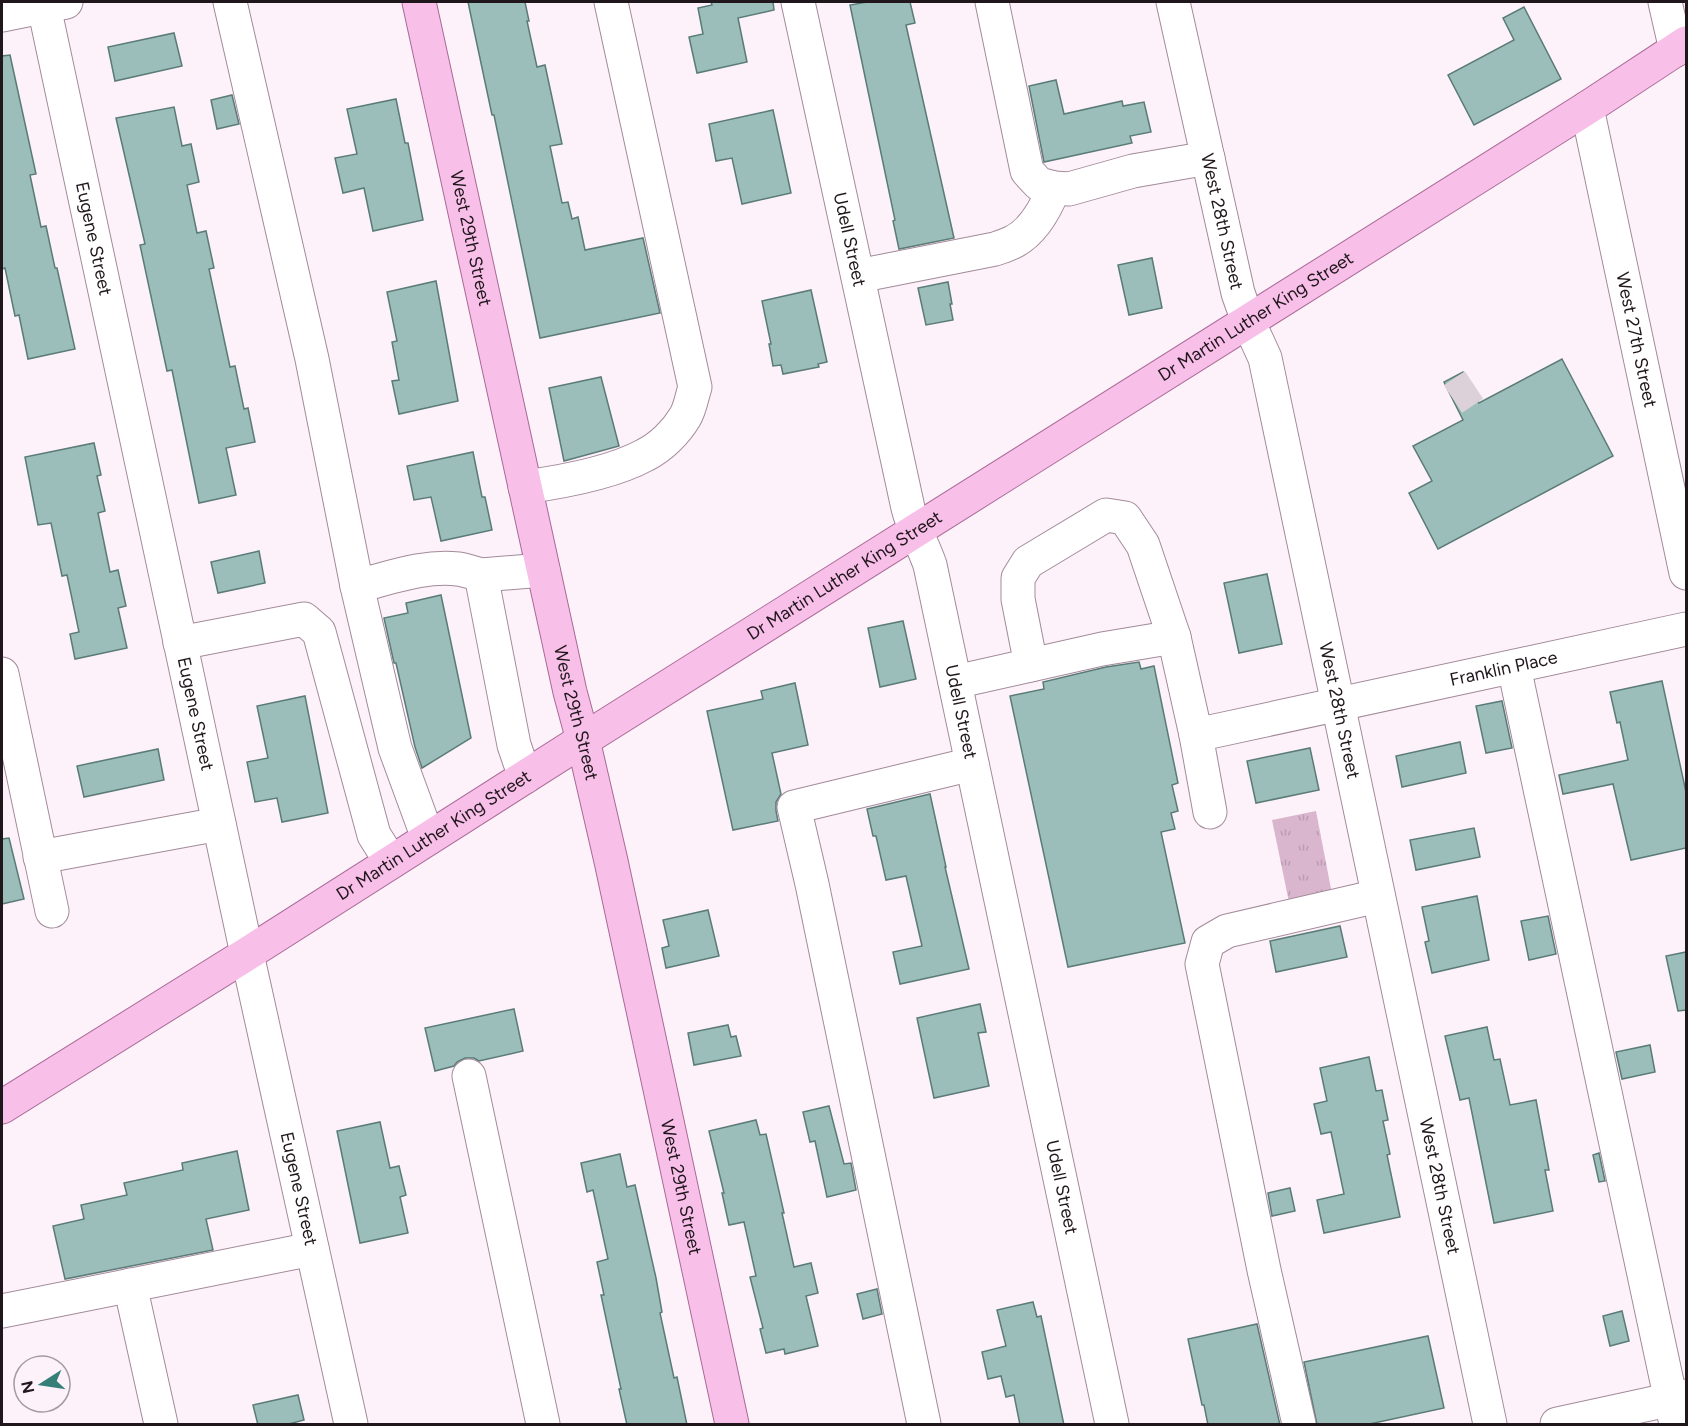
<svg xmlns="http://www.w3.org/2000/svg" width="1688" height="1426" font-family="Figtree,sans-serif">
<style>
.park{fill:url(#park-tufts)}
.building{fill:#9bbebb;stroke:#5a7b78;stroke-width:1.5}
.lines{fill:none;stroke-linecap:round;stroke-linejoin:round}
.minor-tunnel{stroke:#dcd1d8;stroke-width:33;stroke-dasharray:33 16;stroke-linecap:butt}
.minor-casing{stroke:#a38a9a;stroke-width:35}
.major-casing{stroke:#a96997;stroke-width:35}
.minor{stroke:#fff;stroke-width:33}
.major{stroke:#f8bfe8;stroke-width:33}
.labels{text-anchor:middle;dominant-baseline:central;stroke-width:6;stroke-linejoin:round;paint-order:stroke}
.street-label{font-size:18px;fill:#20171d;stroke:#fdf2f9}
</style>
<defs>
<pattern id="park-tufts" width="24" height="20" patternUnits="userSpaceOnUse" patternTransform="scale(1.5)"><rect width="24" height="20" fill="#dab6ce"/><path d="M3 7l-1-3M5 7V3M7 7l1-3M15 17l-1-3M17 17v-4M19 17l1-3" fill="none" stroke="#bb9cb0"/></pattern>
</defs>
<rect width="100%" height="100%" fill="#fdf2f9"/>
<!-- park -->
<polygon class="park" points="1316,811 1332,894 1289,902 1272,820"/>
<!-- building -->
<g class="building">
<polygon points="468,2 525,2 529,21 527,21 537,67 545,65 562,144 550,146 562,203 568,202 572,219 578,217 585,250 643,238 660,313 540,338 494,115 492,115"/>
<polygon points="711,2 773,2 774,10 738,18 747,62 697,73 689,37 703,34 698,8 712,5"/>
<polygon points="867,2 910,2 915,23 906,25 954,238 899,249 893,221 895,220 850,5"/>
<polygon points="1524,7 1561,79 1474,125 1448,75 1514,40 1503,18"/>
<polygon points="174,33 182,66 115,81 108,47"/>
<polygon points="10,55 36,174 30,175 41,227 46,226 55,268 57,268 75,349 28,359 19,315 15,316 5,268 2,269 2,56"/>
<polygon points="1056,80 1064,114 1122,101 1123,106 1144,102 1151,132 1130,136 1132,143 1044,162 1029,86"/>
<polygon points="232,95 239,124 217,129 211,100"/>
<polygon points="396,99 405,143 408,143 423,220 373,231 364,188 343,193 335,158 357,154 347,109"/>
<polygon points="174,107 182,146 191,144 199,182 187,185 197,233 206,231 214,268 209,269 230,367 235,366 244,409 248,408 255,442 226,448 236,495 199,503 172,370 167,371 140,245 145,244 116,118"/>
<polygon points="773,110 791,193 742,204 732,158 716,161 709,124"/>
<polygon points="1152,258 1162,308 1129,315 1118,265"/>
<polygon points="436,281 458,401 399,414 392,381 399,380 392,342 397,341 387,292"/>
<polygon points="948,282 952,304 950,304 953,320 926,325 918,288"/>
<polygon points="811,290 827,362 818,364 819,367 783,374 781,365 773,366 769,344 771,344 762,301"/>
<polygon points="1562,359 1613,456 1438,549 1409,493 1432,481 1413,446 1463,420 1444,382 1463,372 1479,403"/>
<polygon points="601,377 619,446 564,461 549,388"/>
<polygon points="94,443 101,475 97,476 105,511 98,513 110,572 118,570 126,606 118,608 127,648 75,659 70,634 79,632 67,575 62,576 51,523 38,525 25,457"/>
<polygon points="473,452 482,497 485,497 492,530 441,541 431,497 414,500 407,466"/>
<polygon points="259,551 265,583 218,593 211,562"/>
<polygon points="1267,574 1282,644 1239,653 1224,583"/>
<polygon points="441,595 471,738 422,768 415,747 396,663 394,663 384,618 408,613 406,603"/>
<polygon points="903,621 916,679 880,687 868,628"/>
<polygon points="1139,662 1141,669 1154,666 1178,783 1172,785 1178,811 1171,813 1175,829 1161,832 1185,943 1068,967 1010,696 1044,689 1043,682 1106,667"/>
<polygon points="1662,681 1686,792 1686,848 1631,860 1613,784 1563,794 1559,775 1628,760 1620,722 1617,723 1610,692"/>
<polygon points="795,683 808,745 772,753 781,794 776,802 776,811 778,821 733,830 707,711 763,699 761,691"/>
<polygon points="305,696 328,813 282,822 277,798 255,802 247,762 268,758 257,706"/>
<polygon points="1502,701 1512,748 1486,753 1476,706"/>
<polygon points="1460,742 1466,773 1402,787 1396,756"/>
<polygon points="1310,748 1319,790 1256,803 1247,761"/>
<polygon points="158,749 164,780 84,797 77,766"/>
<polygon points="930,794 946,867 945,867 969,969 900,984 893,952 922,946 906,876 886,880 876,836 873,836 867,809"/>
<polygon points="1474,828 1480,857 1416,870 1410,840"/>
<polygon points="9,838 24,899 2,904 2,839"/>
<polygon points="1477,896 1489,960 1432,973 1425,942 1429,941 1422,907"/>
<polygon points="708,910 719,956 666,968 662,948 669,946 663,920"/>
<polygon points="1548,916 1556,954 1529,960 1521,921"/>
<polygon points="1340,926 1347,957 1276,972 1270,941"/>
<polygon points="1686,952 1686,1010 1678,1011 1666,956"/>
<polygon points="980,1004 986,1032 978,1033 989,1086 934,1098 917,1018"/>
<polygon points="514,1009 523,1051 479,1061 474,1058 465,1058 457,1062 454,1066 435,1071 425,1028"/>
<polygon points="728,1025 731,1037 736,1036 741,1056 694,1065 688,1033"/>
<polygon points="1487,1027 1494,1060 1500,1059 1510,1105 1536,1100 1549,1170 1545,1170 1553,1211 1494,1223 1469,1098 1460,1100 1445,1036"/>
<polygon points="1650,1045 1655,1072 1622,1079 1616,1052"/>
<polygon points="1369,1057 1376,1091 1382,1090 1388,1120 1383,1121 1390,1154 1387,1155 1400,1217 1324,1233 1317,1200 1344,1194 1331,1132 1321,1134 1314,1104 1327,1101 1320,1068"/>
<polygon points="829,1106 844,1164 851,1163 856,1190 827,1197 815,1141 810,1142 803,1112"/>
<polygon points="756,1120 760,1135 766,1134 784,1213 782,1213 794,1267 811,1263 818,1293 806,1296 818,1346 785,1354 784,1349 766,1353 760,1329 763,1328 750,1277 756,1276 744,1222 729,1225 722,1193 724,1193 709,1131"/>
<polygon points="380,1122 390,1168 399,1166 406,1195 400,1197 408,1233 360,1243 337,1131"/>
<polygon points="237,1151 249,1210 206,1219 213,1250 65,1279 53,1226 84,1219 81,1205 127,1195 124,1183 183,1170 182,1163"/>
<polygon points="1599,1153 1605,1181 1599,1182 1593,1155"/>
<polygon points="620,1154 627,1187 635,1185 656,1278 662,1312 660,1313 674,1378 677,1377 687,1425 627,1425 619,1389 621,1389 601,1295 604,1295 597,1262 608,1259 593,1190 587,1192 581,1163"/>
<polygon points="1290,1188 1295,1211 1272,1216 1268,1193"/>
<polygon points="877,1289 882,1314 863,1319 857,1294"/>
<polygon points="1033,1302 1037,1317 1041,1316 1064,1425 1020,1425 1014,1395 1006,1397 1001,1376 988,1379 982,1352 1006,1346 997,1310"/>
<polygon points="1622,1311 1629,1341 1610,1346 1603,1316"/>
<polygon points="1257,1324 1280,1425 1208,1425 1204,1405 1202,1405 1188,1339"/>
<polygon points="1428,1336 1444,1408 1365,1425 1317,1425 1304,1362"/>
<polygon points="298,1395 304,1420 285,1425 258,1425 253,1405"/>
</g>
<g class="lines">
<!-- minor-tunnel -->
<polyline class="minor-tunnel" points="1453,399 1474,385"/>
<defs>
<g id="minor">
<path id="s1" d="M43,2L247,954L351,1424"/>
<polyline points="230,2 312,359 357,586 395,748 428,838"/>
<path id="s2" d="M798,2L908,508C913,528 923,545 930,565L1112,1424"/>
<polyline points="992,2 1027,171 1039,184 1054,188 1069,189 1133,171 1208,158"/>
<path id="s3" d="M1173,2L1238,293L1248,321L1265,358L1490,1424"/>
<polyline points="1665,2 1676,50"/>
<polyline points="2,15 66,2"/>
<path id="s4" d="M1587,108L1686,573"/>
<path d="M858,276L995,249C1001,247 1007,245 1013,242C1033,232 1046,208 1054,188"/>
<path d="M525,487C561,482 614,472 645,455C661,447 676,432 685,417C690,409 692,396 695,387L611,2"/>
<polyline points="481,575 543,570"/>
<path d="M357,586C390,578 424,565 458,569C466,570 473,573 481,575L514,745L525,777"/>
<polyline points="180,643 304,619 319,632 374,835 391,862"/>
<polyline points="1031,665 1102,649 1174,637"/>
<polyline points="1514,667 1676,1424"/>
<polyline points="2,674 52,911"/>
<path id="s5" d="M955,682L1031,665L1018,599V578L1028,562L1106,515L1125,518L1143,545L1174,637L1196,735L1686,629"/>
<polyline points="1196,735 1210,812"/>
<polyline points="40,857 219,824"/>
<polyline points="469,1076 543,1424"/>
<polyline points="130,1285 161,1424"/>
<polyline points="2,1311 312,1249"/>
<polyline points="924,1424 812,884 794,807 972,764"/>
<polyline points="1299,1424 1264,1270 1202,964 1208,942 1227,931 1378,896"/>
<polyline points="1557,1424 1686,1396"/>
</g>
<g id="major">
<path id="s6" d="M419,2L570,692L583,740L611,861L732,1424"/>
<path id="s7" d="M2,1107L247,954L583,740L1587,108L1686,43"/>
</g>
</defs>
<!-- minor casing -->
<use href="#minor" class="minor-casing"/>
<!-- major casing -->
<use href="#major" class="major-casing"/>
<!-- minor -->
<use href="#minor" class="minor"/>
<!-- major -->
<use href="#major" class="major"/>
</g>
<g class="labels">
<!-- street labels -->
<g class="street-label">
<text stroke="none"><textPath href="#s3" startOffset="225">West 28th Street</textPath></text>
<text stroke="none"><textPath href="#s1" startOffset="242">Eugene Street</textPath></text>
<text stroke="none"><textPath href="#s6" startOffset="242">West 29th Street</textPath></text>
<text stroke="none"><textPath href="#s2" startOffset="243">Udell Street</textPath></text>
<text stroke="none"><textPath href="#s7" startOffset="1482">Dr Martin Luther King Street</textPath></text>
<text stroke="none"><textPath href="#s4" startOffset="237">West 27th Street</textPath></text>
<text stroke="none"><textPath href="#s7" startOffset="996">Dr Martin Luther King Street</textPath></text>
<text stroke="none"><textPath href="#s5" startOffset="840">Franklin Place</textPath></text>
<text stroke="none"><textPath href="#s2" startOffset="729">Udell Street</textPath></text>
<text stroke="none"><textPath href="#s3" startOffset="729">West 28th Street</textPath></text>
<text stroke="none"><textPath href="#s1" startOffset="728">Eugene Street</textPath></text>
<text stroke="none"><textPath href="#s6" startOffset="728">West 29th Street</textPath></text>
<text stroke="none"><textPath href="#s7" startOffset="510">Dr Martin Luther King Street</textPath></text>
<text stroke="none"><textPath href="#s3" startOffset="1215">West 28th Street</textPath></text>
<text stroke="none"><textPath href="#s6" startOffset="1214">West 29th Street</textPath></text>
<text stroke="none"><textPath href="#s2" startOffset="1215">Udell Street</textPath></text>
<text stroke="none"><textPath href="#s1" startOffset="1214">Eugene Street</textPath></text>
</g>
</g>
<!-- border -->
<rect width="1688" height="1426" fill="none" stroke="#20171d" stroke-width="6"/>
<!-- north arrow -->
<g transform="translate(42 1384) rotate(258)"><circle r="28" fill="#fdf2f9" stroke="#a59aa1" stroke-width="1.5"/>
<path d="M0-4.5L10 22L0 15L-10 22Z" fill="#367e78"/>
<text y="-9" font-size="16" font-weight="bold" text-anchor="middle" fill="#20171d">N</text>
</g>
</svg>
